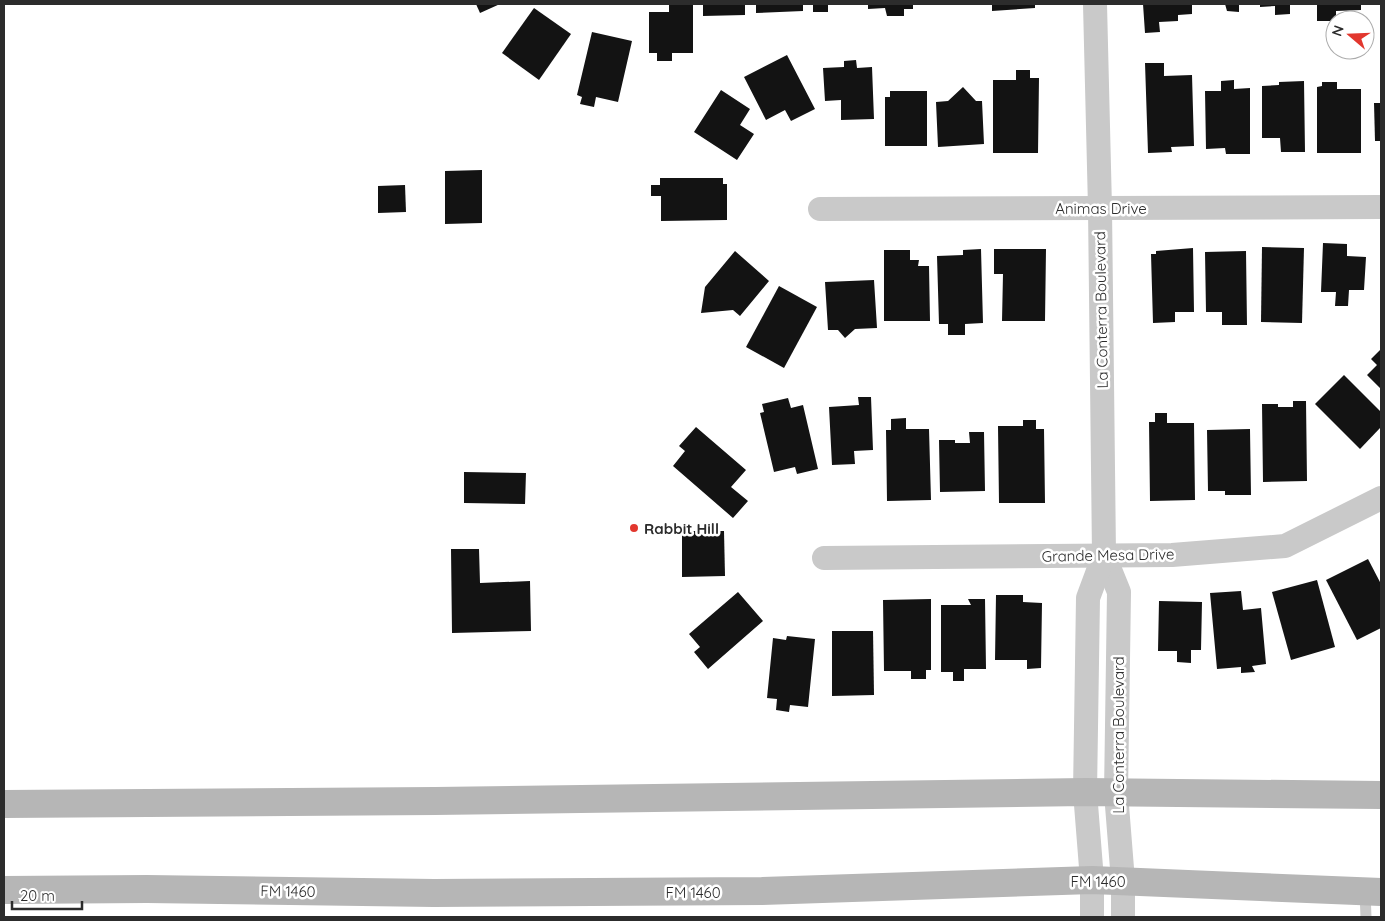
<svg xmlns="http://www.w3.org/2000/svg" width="1385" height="921" font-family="Quicksand,sans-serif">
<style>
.building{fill:#131313}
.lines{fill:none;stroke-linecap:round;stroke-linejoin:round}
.lane{stroke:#c9c9c9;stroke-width:11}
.street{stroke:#c9c9c9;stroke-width:24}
.secondary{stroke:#b6b6b6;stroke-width:28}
.poi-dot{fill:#e2372e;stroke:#fff;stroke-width:2}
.labels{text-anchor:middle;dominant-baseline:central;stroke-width:5;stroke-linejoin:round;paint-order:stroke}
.street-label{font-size:15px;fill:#2c2c2c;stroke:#fff}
.poi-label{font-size:15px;font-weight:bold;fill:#2c2c2c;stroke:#fff;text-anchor:start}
</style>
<rect width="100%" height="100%" fill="#fff"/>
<!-- building -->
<g class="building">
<polygon points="476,4 500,4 480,13"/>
<polygon points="669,4 693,4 693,53 672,53 672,61 657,61 657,53 649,53 649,12 669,12"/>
<polygon points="703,4 745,4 745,15 703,16"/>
<polygon points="756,4 803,4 803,11 756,13"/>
<rect x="813" y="4" width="15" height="8"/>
<polygon points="868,4 913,4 913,9 904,9 904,16 887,16 885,8 868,9"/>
<polygon points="992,4 1035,4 1035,8 992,11"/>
<polygon points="1143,4 1192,4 1192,14 1178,15 1178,21 1159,22 1160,32 1145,33"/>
<polygon points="1225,4 1239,4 1239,12 1227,11"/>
<polygon points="1260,4 1290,4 1290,14 1275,15 1275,6 1260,7"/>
<polygon points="1317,4 1361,4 1361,10 1336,11 1336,20 1335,21 1317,21"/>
<polygon points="534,8 571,34 539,80 502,53"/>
<polygon points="592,32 632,41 618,102 596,97 594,107 580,104 582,97 577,95"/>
<polygon points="787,55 815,109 791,121 785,110 766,120 744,77"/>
<polygon points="856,60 857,68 872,67 874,119 841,120 841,100 825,101 823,68 844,67 844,61"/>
<polygon points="1145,63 1164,63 1164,76 1192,75 1194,146 1171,147 1172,152 1148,153"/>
<polygon points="1016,70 1030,70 1030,78 1039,78 1038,153 993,153 993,80 1016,80"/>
<polygon points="1234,80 1234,89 1250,88 1250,154 1226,154 1225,148 1206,149 1205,91 1221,91 1221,81"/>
<polygon points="1304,81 1305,152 1281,152 1280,138 1262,138 1262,86 1279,85 1279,82"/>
<polygon points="1322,82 1337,82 1337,89 1361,89 1361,153 1317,153 1317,87 1322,86"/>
<polygon points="963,87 976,101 982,101 984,144 938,147 936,102 948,101"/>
<polygon points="721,90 750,109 740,125 754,134 737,160 694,132"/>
<polygon points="890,91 927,91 927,146 885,146 885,97 890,97"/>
<polygon points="1374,103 1381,103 1381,141 1375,141"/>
<polygon points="482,170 482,223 445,224 445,171"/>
<polygon points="660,178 723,178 723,184 727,184 727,220 661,221 661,196 651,196 651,185 660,185"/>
<polygon points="405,185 406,212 378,213 378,186"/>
<polygon points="1323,243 1347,244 1347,256 1366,257 1364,290 1349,290 1348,306 1335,306 1336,292 1321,292"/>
<polygon points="1262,247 1304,248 1302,323 1261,322"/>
<polygon points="1193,248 1194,312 1175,312 1175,322 1153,323 1151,254 1156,254 1156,251"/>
<polygon points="981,249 983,323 965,324 965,335 948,335 948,324 939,324 937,256 963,255 963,250"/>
<polygon points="994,249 1046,249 1045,321 1002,321 1003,274 994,274"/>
<polygon points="884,250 910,250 910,260 919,260 918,266 929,266 930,321 884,321"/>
<polygon points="735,251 769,281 740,316 733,310 701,313 705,287"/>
<polygon points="1246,251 1247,325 1222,325 1222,312 1206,312 1205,252"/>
<polygon points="874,280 877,328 855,329 845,338 838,330 828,330 825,282"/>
<polygon points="779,286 817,307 784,368 746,347"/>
<polygon points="1381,349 1381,389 1367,375 1377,365 1371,359"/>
<polygon points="1344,375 1381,412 1381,427 1360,449 1315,404"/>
<polygon points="858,397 871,397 873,450 854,451 855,464 832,465 829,407 859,405"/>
<polygon points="788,398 791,408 803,405 818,469 797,474 795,467 774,472 760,413 764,412 762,404"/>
<polygon points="1293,401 1306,401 1307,481 1263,482 1262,404 1278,404 1278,407 1293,407"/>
<polygon points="1155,413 1167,413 1167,423 1194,423 1195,500 1150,501 1149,422 1155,422"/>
<polygon points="906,418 906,429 929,429 931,500 887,501 886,430 891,430 891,419"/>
<polygon points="1023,420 1036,420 1036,429 1044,429 1045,503 999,503 998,426 1023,426"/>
<polygon points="696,427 746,470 731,487 748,501 733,518 673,466 685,451 679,446"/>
<polygon points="1250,429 1251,495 1225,495 1225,491 1208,491 1207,430"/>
<polygon points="969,432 984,432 985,491 940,492 939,440 955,440 955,443 970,443"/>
<polygon points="464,472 526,473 525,504 464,503"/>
<polygon points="682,531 724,531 725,576 682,577"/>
<polygon points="451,549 479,549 480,583 530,581 531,631 452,633"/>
<polygon points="1368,559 1381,584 1381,628 1357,640 1326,580"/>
<polygon points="1317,580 1335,647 1291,660 1272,592"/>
<polygon points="1241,591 1243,610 1261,608 1266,664 1252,666 1255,672 1241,673 1241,667 1217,669 1210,593"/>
<polygon points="738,592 763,621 708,669 694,652 700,647 689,634"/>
<polygon points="996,595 1023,595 1023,602 1042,603 1041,668 1027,669 1027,660 995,660"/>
<polygon points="931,599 931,670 926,670 926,679 911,679 911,671 884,671 883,600"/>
<polygon points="968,599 985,599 986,669 964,669 964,681 953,681 953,672 941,672 941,605 971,605"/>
<polygon points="1159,601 1202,602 1201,650 1191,650 1191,663 1177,662 1177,651 1158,651"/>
<polygon points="832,631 873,631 874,695 832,696"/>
<polygon points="787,636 815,639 808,707 790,705 789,712 776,710 777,699 767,698 773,638 786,640"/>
</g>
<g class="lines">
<!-- lane -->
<polyline class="lane" points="1365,892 1366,917"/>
<!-- street -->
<g class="street">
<polyline points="820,209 1381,207"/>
<polyline points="1104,555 1119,592 1116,793 1123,881 1123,917"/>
<polyline points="824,558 1172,555 1285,546 1381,498"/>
<polyline points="1092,917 1092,880 1085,792 1088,598 1104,555 1100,208 1095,4"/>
</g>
<!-- secondary -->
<g class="secondary">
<polyline points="4,804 435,801 1085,792 1381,795"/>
<polyline points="4,890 147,889 434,893 762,891 1092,880 1381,892"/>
</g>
</g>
<!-- markers -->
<circle class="poi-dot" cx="634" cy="528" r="5"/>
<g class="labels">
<!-- street labels -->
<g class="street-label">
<text x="1101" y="208">Animas Drive</text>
<text transform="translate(1101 310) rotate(-91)">La Conterra Boulevard</text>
<text transform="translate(1108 555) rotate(-1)">Grande Mesa Drive</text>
<text transform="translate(1118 735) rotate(-90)">La Conterra Boulevard</text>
<text x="1098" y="881">FM 1460</text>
<text transform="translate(288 891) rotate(1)">FM 1460</text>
<text x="693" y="892">FM 1460</text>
</g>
<!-- poi labels -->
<g class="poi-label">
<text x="644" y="528">Rabbit Hill</text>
</g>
</g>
<!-- border -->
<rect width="1385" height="921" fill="none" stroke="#2c2c2c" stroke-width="10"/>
<!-- north arrow -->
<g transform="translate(1350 35) rotate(289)"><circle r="24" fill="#ffffff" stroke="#ababab"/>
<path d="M0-4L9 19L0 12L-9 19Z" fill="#e2372e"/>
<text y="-8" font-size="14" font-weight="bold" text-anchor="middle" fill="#2c2c2c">N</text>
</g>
<!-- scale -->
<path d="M12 901v8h70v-8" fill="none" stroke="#2c2c2c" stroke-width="2.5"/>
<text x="20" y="901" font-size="15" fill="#2c2c2c" stroke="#ffffff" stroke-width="4" paint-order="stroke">20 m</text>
</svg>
